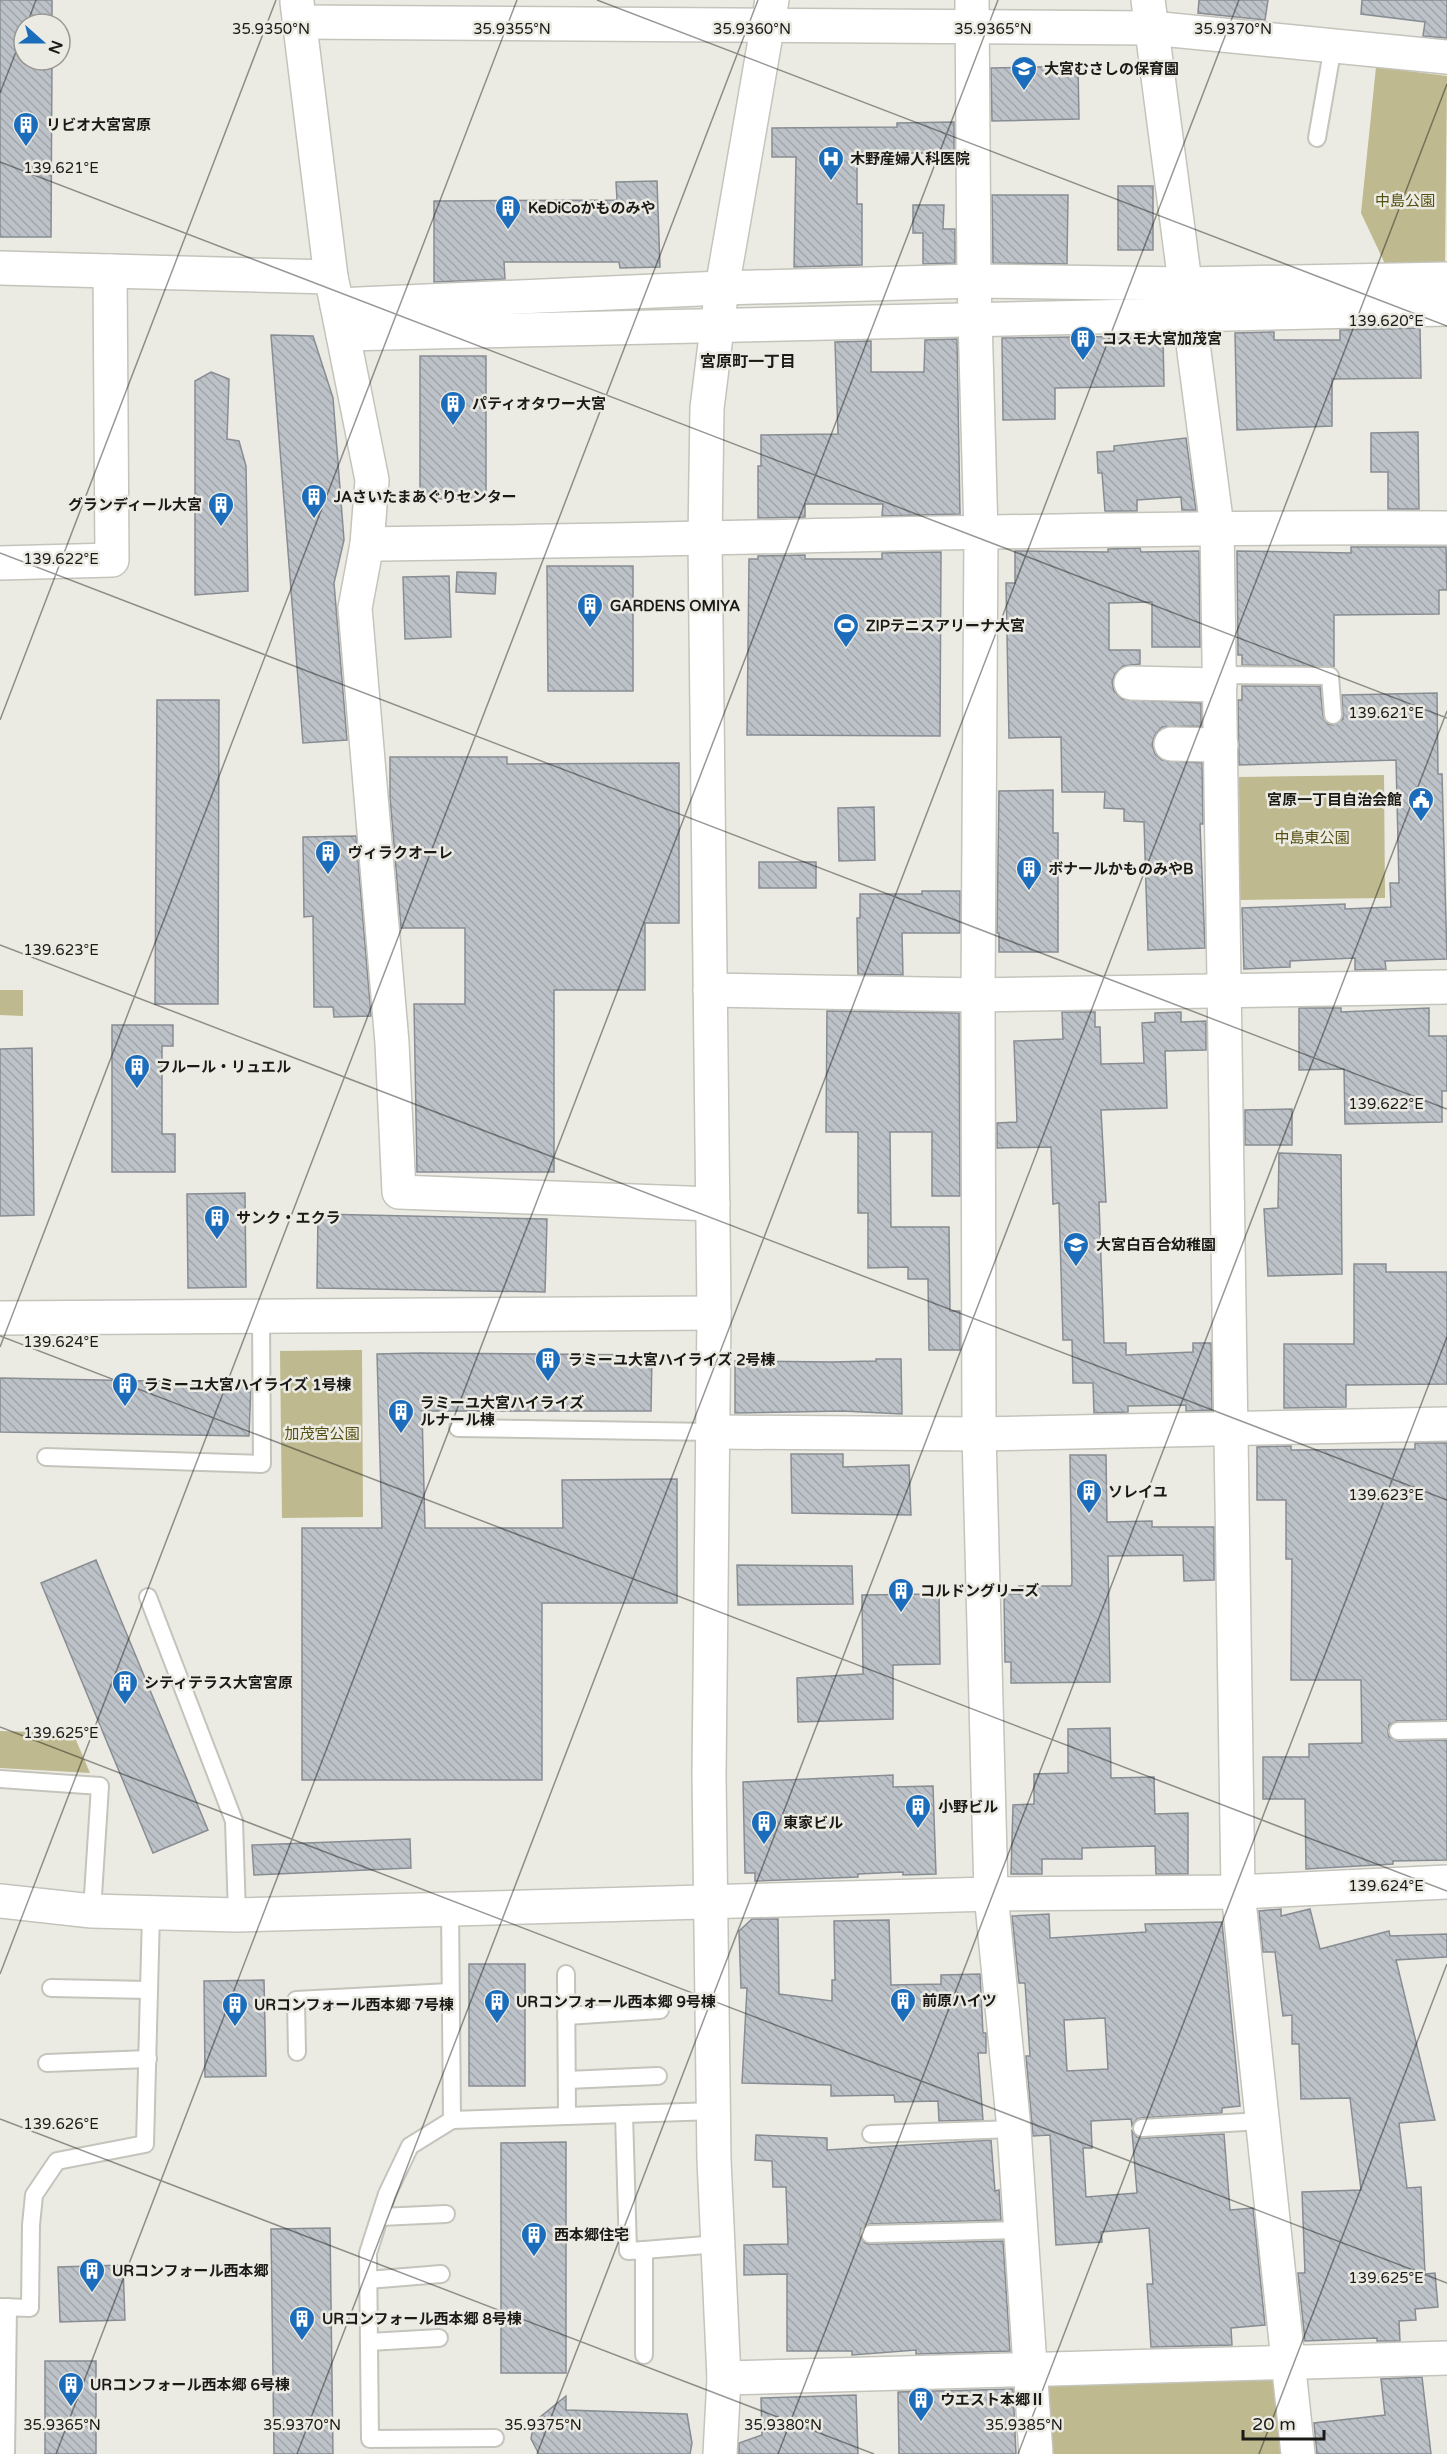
<svg xmlns="http://www.w3.org/2000/svg" width="1447" height="2454" font-family="'Varela Round','Noto Sans JP',sans-serif">
<style>
.green{fill:#beb98e}
.building{fill:url(#building-back-hatch);stroke:#888d93;stroke-width:1.5;fill-rule:evenodd}
.lines{fill:none;stroke-linecap:round;stroke-linejoin:round}
.lane-casing{stroke:#c4c4bc;stroke-width:20}
.street-casing{stroke:#c4c4bc;stroke-width:36}
.secondary-casing{stroke:#c4c4bc;stroke-width:36}
.lane{stroke:#fff;stroke-width:16}
.street{stroke:#fff;stroke-width:33}
.secondary{stroke:#fff;stroke-width:33}
.ticks{fill:none;stroke:#1b1a17;stroke-width:1.5;stroke-opacity:0.45}
.labels{text-anchor:middle;dominant-baseline:central;stroke-width:5;stroke-linejoin:round;paint-order:stroke}
.poi-label{font-size:15px;font-weight:bold;fill:#1b1a17;stroke:#ecebe3;text-anchor:start}
.park-label{font-size:15px;fill:#575013;stroke:#ecebe3}
.neighbourhood-label{font-size:16px;font-weight:bold;fill:#1b1a17;stroke:#ecebe3}
.ticks-label{font-size:15px;text-anchor:middle;fill:#1b1a17;stroke:#ecebe3;stroke-width:5;stroke-linejoin:round;paint-order:stroke}
</style>
<defs>
<pattern id="building-back-hatch" width="6" height="6" patternUnits="userSpaceOnUse" patternTransform="scale(1.5)"><rect width="6" height="6" fill="#bcc2c8"/><path d="M-1 5l2 2M0 0l6 6M5-1l2 2" fill="none" stroke="#a1a6ab"/></pattern>
</defs>
<rect width="100%" height="100%" fill="#ecebe3"/>
<!-- green -->
<g class="green">
<polygon points="1376,67 1447,76 1445,266 1387,268 1361,213"/>
<polygon points="1384,775 1385,898 1240,900 1239,777"/>
<polygon points="0,990 23,990 23,1016 0,1015"/>
<polygon points="362,1350 363,1517 282,1518 280,1351"/>
<polygon points="0,1731 73,1733 90,1773 0,1768"/>
<polygon points="1278,2380 1286,2454 1047,2454 1041,2383"/>
</g>
<!-- building -->
<g class="building">
<polygon points="0,0 52,0 52,24 24,24 24,60 52,60 51,237 0,237"/>
<polygon points="1199,0 1268,0 1265,20 1198,13"/>
<polygon points="1362,0 1447,0 1447,38 1423,36 1425,22 1361,14"/>
<polygon points="1078,66 1079,119 992,121 991,68"/>
<polygon points="954,122 954,153 857,153 857,204 862,204 862,265 794,267 796,157 772,157 772,128 897,127 897,123"/>
<polygon points="657,181 660,267 620,268 619,262 504,262 505,279 434,282 434,201 617,200 616,182"/>
<rect x="1118" y="186" width="35" height="64"/>
<polygon points="992,195 1068,195 1067,264 993,263"/>
<polygon points="913,205 944,205 943,229 955,229 955,263 923,264 923,233 913,233"/>
<polygon points="1420,328 1421,378 1332,379 1332,426 1237,430 1235,333 1274,332 1274,340 1340,340 1340,330"/>
<polygon points="271,335 313,336 333,398 344,540 334,583 347,740 303,743"/>
<polygon points="1163,336 1164,386 1055,388 1055,419 1003,420 1002,338"/>
<polygon points="957,339 960,514 882,516 883,504 805,504 805,517 758,518 758,466 761,466 761,435 838,434 835,342 871,341 871,372 924,372 925,340"/>
<rect x="420" y="356" width="66" height="143"/>
<polygon points="211,372 229,379 227,439 239,441 246,466 248,591 195,595 195,381"/>
<polygon points="1418,432 1419,509 1388,509 1388,472 1371,472 1371,433"/>
<polygon points="1186,438 1196,510 1182,510 1181,497 1137,500 1137,511 1105,511 1102,473 1098,473 1097,452 1114,451 1114,446"/>
<polygon points="1351,547 1446,547 1447,590 1439,590 1439,614 1334,615 1334,667 1242,665 1242,655 1238,655 1237,551 1351,553"/>
<polygon points="1140,548 1141,552 1199,551 1200,647 1152,647 1152,602 1109,603 1109,650 1140,650 1140,664 1123,666 1115,674 1112,682 1114,691 1122,699 1201,703 1201,726 1162,727 1155,735 1152,744 1155,754 1162,760 1202,763 1203,824 1200,824 1205,948 1148,950 1144,822 1124,821 1124,809 1104,808 1105,792 1062,792 1061,737 1009,738 1006,583 1015,583 1015,551 1108,552 1108,549"/>
<polygon points="941,552 940,736 747,735 749,559 758,559 758,556 805,555 805,559 882,559 882,553"/>
<polygon points="547,566 633,566 633,691 548,691"/>
<polygon points="457,572 496,573 495,594 456,592"/>
<polygon points="449,576 451,637 405,639 403,577"/>
<polygon points="1242,686 1320,686 1323,716 1328,724 1333,725 1343,719 1342,695 1437,693 1438,774 1442,774 1447,959 1385,961 1386,969 1355,970 1355,958 1290,961 1290,967 1244,969 1242,908 1345,904 1345,909 1391,907 1390,883 1399,883 1396,760 1239,765 1238,700 1242,700"/>
<polygon points="157,700 219,700 218,1004 155,1004"/>
<polygon points="390,757 507,757 507,764 679,763 679,923 645,923 645,990 554,990 554,1172 417,1172 414,1004 465,1004 465,928 401,928 390,797"/>
<polygon points="1053,790 1053,833 1058,833 1058,952 999,952 999,933 997,933 999,791"/>
<polygon points="874,807 875,860 839,861 838,808"/>
<polygon points="356,836 371,1016 334,1017 333,1007 314,1007 313,916 304,917 303,837"/>
<rect x="759" y="862" width="57" height="26"/>
<polygon points="922,891 960,891 960,933 902,933 903,975 858,974 857,918 860,918 860,894 922,894"/>
<polygon points="1299,1008 1341,1008 1341,1012 1429,1008 1429,1036 1447,1036 1447,1091 1442,1091 1442,1122 1345,1124 1344,1069 1299,1070"/>
<polygon points="827,1011 959,1013 960,1196 932,1196 932,1132 890,1132 891,1227 949,1227 950,1311 960,1311 960,1350 929,1350 928,1279 908,1279 908,1267 868,1268 868,1213 858,1213 858,1132 826,1132"/>
<polygon points="1062,1012 1095,1012 1095,1027 1100,1027 1101,1064 1144,1063 1142,1023 1155,1022 1155,1013 1181,1012 1181,1022 1206,1021 1206,1050 1165,1051 1167,1108 1101,1110 1106,1202 1099,1202 1104,1343 1126,1343 1126,1355 1193,1352 1193,1343 1211,1343 1212,1410 1186,1411 1186,1405 1128,1406 1128,1412 1094,1413 1093,1383 1073,1383 1072,1340 1063,1340 1059,1203 1053,1204 1051,1147 997,1148 997,1123 1017,1122 1014,1041 1063,1039"/>
<polygon points="112,1025 173,1025 173,1046 162,1046 162,1134 175,1134 175,1172 112,1172"/>
<polygon points="32,1048 34,1215 0,1216 0,1049"/>
<polygon points="1292,1109 1292,1145 1245,1145 1245,1110"/>
<polygon points="1279,1153 1341,1155 1342,1274 1268,1276 1264,1209 1278,1208"/>
<polygon points="245,1193 246,1287 188,1288 187,1194"/>
<polygon points="318,1214 547,1219 545,1292 317,1288"/>
<polygon points="1354,1264 1386,1264 1386,1272 1447,1272 1447,1384 1346,1385 1346,1407 1284,1408 1284,1344 1354,1344"/>
<polygon points="421,1353 652,1355 651,1411 422,1411 425,1528 563,1528 562,1480 677,1479 677,1603 542,1603 542,1780 302,1780 302,1528 382,1528 377,1354"/>
<polygon points="876,1359 901,1359 902,1414 843,1411 735,1413 735,1361 832,1362 876,1361"/>
<polygon points="0,1378 251,1383 249,1436 0,1432"/>
<polygon points="1415,1443 1447,1443 1447,1720 1397,1721 1389,1725 1388,1732 1389,1737 1398,1741 1447,1740 1447,1860 1393,1861 1393,1864 1306,1869 1305,1799 1263,1799 1263,1757 1309,1757 1309,1744 1362,1743 1361,1680 1291,1680 1292,1559 1286,1559 1286,1500 1257,1500 1257,1447 1291,1446 1291,1450 1415,1449"/>
<polygon points="791,1454 843,1454 843,1467 909,1465 911,1515 792,1513"/>
<polygon points="1070,1455 1106,1455 1107,1522 1152,1521 1152,1527 1214,1527 1214,1580 1184,1581 1183,1555 1108,1556 1110,1682 1011,1683 1011,1662 1005,1662 1004,1594 1020,1594 1019,1586 1071,1586 1072,1583"/>
<polygon points="96,1560 208,1830 153,1853 41,1583"/>
<polygon points="737,1565 852,1566 853,1604 738,1605"/>
<polygon points="939,1594 940,1664 893,1665 893,1719 798,1722 797,1678 863,1674 862,1595"/>
<polygon points="1110,1728 1111,1778 1154,1777 1155,1814 1188,1813 1188,1874 1156,1874 1155,1846 1082,1848 1082,1859 1042,1859 1042,1874 1011,1874 1013,1805 1034,1804 1034,1774 1068,1773 1068,1729"/>
<polygon points="893,1775 893,1787 933,1786 936,1874 903,1875 903,1872 858,1874 858,1877 755,1881 755,1873 745,1873 743,1782"/>
<polygon points="410,1839 411,1868 254,1875 252,1845"/>
<polygon points="1281,1909 1281,1916 1310,1909 1320,1949 1389,1931 1390,1936 1447,1934 1447,1957 1396,1960 1435,2120 1399,2123 1407,2188 1421,2187 1425,2274 1435,2273 1438,2307 1415,2309 1416,2320 1399,2321 1400,2341 1377,2341 1377,2338 1305,2341 1298,2273 1305,2273 1302,2192 1361,2190 1350,2098 1301,2099 1299,2044 1292,2044 1292,2015 1283,2016 1275,1952 1263,1952 1259,1911"/>
<path d="M1049,1914L1050,1938L1146,1932L1145,1924L1222,1922L1240,2106L1222,2108V2113L1141,2118L1136,2120L1132,2126L1131,2119L1091,2121L1092,2148H1083L1086,2197L1137,2193L1132,2131L1137,2137L1143,2138L1224,2134L1230,2210L1253,2208L1265,2325L1231,2328L1232,2345L1151,2347L1147,2284H1153L1149,2228L1101,2232L1102,2242L1056,2245L1050,2135L1033,2136L1026,2056H1030L1025,1983H1019L1012,1916ZM1105,2018L1108,2069L1067,2071L1064,2020Z"/>
<polygon points="752,1919 778,1919 779,1994 832,2001 832,1980 835,1980 834,1921 889,1920 891,1985 941,1984 941,1975 980,1974 983,2033 986,2033 986,2053 978,2053 983,2120 939,2121 938,2101 895,2102 894,2095 831,2096 831,2085 742,2083 747,1988 741,1988 739,1931"/>
<rect x="469" y="1964" width="56" height="122"/>
<polygon points="264,1980 266,2076 205,2077 204,1981"/>
<polygon points="756,2135 827,2138 827,2150 991,2140 995,2191 999,2190 1001,2220 870,2224 861,2229 860,2235 865,2243 870,2244 1003,2241 1010,2351 916,2354 916,2350 852,2355 852,2351 787,2351 787,2274 744,2275 744,2245 788,2244 786,2187 773,2187 772,2161 755,2160"/>
<polygon points="566,2142 566,2373 501,2373 501,2143"/>
<polygon points="330,2228 333,2454 274,2454 271,2229"/>
<polygon points="123,2265 125,2320 60,2322 58,2267"/>
<rect x="45" y="2361" width="51" height="93"/>
<polygon points="1422,2377 1431,2454 1317,2454 1314,2423 1385,2415 1381,2379"/>
<polygon points="1013,2389 1016,2454 899,2454 898,2392"/>
<polygon points="856,2395 858,2454 739,2454 739,2443 762,2435 761,2398"/>
<polygon points="566,2396 566,2410 687,2414 692,2443 690,2454 539,2454 531,2439 534,2422"/>
</g>
<g class="lines">
<defs>
<g id="lane">
<polyline points="1317,138 1333,46"/>
<polyline points="1220,675 1330,676 1333,715"/>
<polyline points="458,1428 713,1432"/>
<polyline points="46,1457 262,1464 261,1318"/>
<polyline points="148,1597 234,1821 237,1915"/>
<polyline points="1398,1731 1447,1730"/>
<polyline points="0,1779 100,1786 92,1911"/>
<polyline points="450,1909 452,2120 714,2111"/>
<polyline points="566,1974 567,2116"/>
<polyline points="51,1988 149,1990"/>
<polyline points="566,2016 660,2010"/>
<polyline points="297,2052 296,2000 450,1992"/>
<polyline points="47,2063 148,2059"/>
<polyline points="567,2080 658,2076"/>
<polyline points="624,2114 628,2251 644,2250 644,2355"/>
<polyline points="452,2120 410,2146 387,2194 368,2253 370,2439 495,2438"/>
<polyline points="1142,2128 1262,2121"/>
<polyline points="871,2134 1014,2129"/>
<polyline points="380,2217 446,2214"/>
<polyline points="870,2234 1021,2230"/>
<polyline points="644,2250 718,2244"/>
<polyline points="368,2280 441,2274"/>
<polyline points="0,2307 30,2308 31,2225 34,2195 57,2161 145,2144 151,1914"/>
<polyline points="369,2342 439,2338"/>
<polyline points="6,2454 8,2307"/>
</g>
<g id="street">
<polyline points="972,0 974,281 981,533 978,995 979,1434 991,1894 1014,2129 1036,2454"/>
<polyline points="1148,0 1217,527 1238,1892 1298,2454"/>
<polyline points="297,2 331,277"/>
<polyline points="299,22 1151,28 1447,57"/>
<polyline points="0,268 331,277 337,305 722,288 974,281 1187,284 1447,279"/>
<polyline points="337,305 372,480 367,544 355,608 392,1043 399,1192 713,1204"/>
<polyline points="343,334 1447,309"/>
<path d="M367,544C727,540 1087,526 1447,528"/>
<polyline points="0,563 112,560 110,271"/>
<polyline points="1131,683 1220,685"/>
<polyline points="1171,744 1221,745"/>
<polyline points="710,990 978,995 1447,987"/>
<polyline points="0,1318 714,1313"/>
<polyline points="713,1432 979,1434 1447,1424"/>
<polyline points="724,2378 1447,2358"/>
</g>
<g id="secondary">
<polyline points="0,1901 92,1911 237,1915 991,1894 1238,1892 1447,1882"/>
<polyline points="720,2454 724,2378 714,2160 709,1775 714,1313 705,540 707,408 722,288 772,0"/>
</g>
</defs>
<!-- lane casing -->
<use href="#lane" class="lane-casing"/>
<!-- street casing -->
<use href="#street" class="street-casing"/>
<!-- secondary casing -->
<use href="#secondary" class="secondary-casing"/>
<!-- lane -->
<use href="#lane" class="lane"/>
<!-- street -->
<use href="#street" class="street"/>
<!-- secondary -->
<use href="#secondary" class="secondary"/>
</g>
<!-- ticks -->
<path class="ticks" d="M597,0L1447,326M27,24L36,0M0,93L24,31M0,162L1447,718M0,553L1447,1109M0,720L276,0M0,945L1447,1500M0,1336L1447,1891M0,1347L517,0M0,1727L1447,2283M0,1974L758,0M0,2119L874,2454M56,2454L998,0M297,2454L1239,0M537,2454L1447,84M778,2454L1447,711M1018,2454L1447,1337M1259,2454L1447,1964"/>
<!-- icons -->
<defs>
<symbol id="school-pin" viewBox="-11 -11 22 30"><path d="M0 17L-7.5 6A9.5 9.5 0 1 1 7.5 6Z" fill="#1b6dbb" stroke="#ecebe3"/><path d="M0-5L7-2L0 1L-7-2ZM-4 1L0 2.5L4 1V4Q0 6-4 4Z" fill="#fff"/></symbol>
<symbol id="building-pin" viewBox="-11 -11 22 30"><path d="M0 17L-7.5 6A9.5 9.5 0 1 1 7.5 6Z" fill="#1b6dbb" stroke="#ecebe3"/><path d="M-4-6H4V6H1V3H-1V6H-4ZM-2.5-4.3h1.7v1.8h-1.7ZM.8-4.3h1.7v1.8H.8ZM-2.5-1h1.7V.8h-1.7ZM.8-1h1.7V.8H.8Z" fill="#fff"/></symbol>
<symbol id="hospital-pin" viewBox="-11 -11 22 30"><path d="M0 17L-7.5 6A9.5 9.5 0 1 1 7.5 6Z" fill="#1b6dbb" stroke="#ecebe3"/><path d="M-5-5h3v3.5h4V-5h3V5h-3V1.5h-4V5h-3Z" fill="#fff"/></symbol>
<symbol id="stadium-pin" viewBox="-11 -11 22 30"><path d="M0 17L-7.5 6A9.5 9.5 0 1 1 7.5 6Z" fill="#1b6dbb" stroke="#ecebe3"/><path d="M0-5a6.5 5 0 1 0 0 10a6.5 5 0 1 0 0-10ZM-3.5-1.8h7v3.6h-7Z" fill="#fff"/></symbol>
<symbol id="civic-pin" viewBox="-11 -11 22 30"><path d="M0 17L-7.5 6A9.5 9.5 0 1 1 7.5 6Z" fill="#1b6dbb" stroke="#ecebe3"/><path d="M-.6-6.5H3V-4.5H.6V-3L4-1V1h2V6H-6V1h2V-1L-.6-3ZM-1.2 2.5V6h2.4V2.5Z" fill="#fff"/></symbol>
</defs>
<g fill-rule="evenodd">
<use href="#school-pin" x="1009" y="54" width="30" height="40"/>
<use href="#building-pin" x="11" y="110" width="30" height="40"/>
<use href="#hospital-pin" x="816" y="144" width="30" height="40"/>
<use href="#building-pin" x="493" y="193" width="30" height="40"/>
<use href="#building-pin" x="1068" y="324" width="30" height="40"/>
<use href="#building-pin" x="438" y="389" width="30" height="40"/>
<use href="#building-pin" x="299" y="482" width="30" height="40"/>
<use href="#building-pin" x="206" y="490" width="30" height="40"/>
<use href="#building-pin" x="575" y="591" width="30" height="40"/>
<use href="#stadium-pin" x="831" y="611" width="30" height="40"/>
<use href="#civic-pin" x="1406" y="785" width="30" height="40"/>
<use href="#building-pin" x="313" y="838" width="30" height="40"/>
<use href="#building-pin" x="1014" y="854" width="30" height="40"/>
<use href="#building-pin" x="122" y="1052" width="30" height="40"/>
<use href="#building-pin" x="202" y="1203" width="30" height="40"/>
<use href="#school-pin" x="1061" y="1230" width="30" height="40"/>
<use href="#building-pin" x="533" y="1345" width="30" height="40"/>
<use href="#building-pin" x="110" y="1370" width="30" height="40"/>
<use href="#building-pin" x="386" y="1397" width="30" height="40"/>
<use href="#building-pin" x="1074" y="1477" width="30" height="40"/>
<use href="#building-pin" x="886" y="1576" width="30" height="40"/>
<use href="#building-pin" x="110" y="1668" width="30" height="40"/>
<use href="#building-pin" x="903" y="1792" width="30" height="40"/>
<use href="#building-pin" x="749" y="1808" width="30" height="40"/>
<use href="#building-pin" x="888" y="1986" width="30" height="40"/>
<use href="#building-pin" x="482" y="1987" width="30" height="40"/>
<use href="#building-pin" x="220" y="1990" width="30" height="40"/>
<use href="#building-pin" x="519" y="2220" width="30" height="40"/>
<use href="#building-pin" x="77" y="2256" width="30" height="40"/>
<use href="#building-pin" x="287" y="2304" width="30" height="40"/>
<use href="#building-pin" x="56" y="2370" width="30" height="40"/>
<use href="#building-pin" x="906" y="2385" width="30" height="40"/>
</g>
<g class="labels">
<!-- poi labels -->
<g class="poi-label">
<text x="1044" y="69">大宮むさしの保育園</text>
<text x="46" y="125">リビオ大宮宮原</text>
<text x="850" y="159">木野産婦人科医院</text>
<text x="528" y="208">KeDiCoかものみや</text>
<text x="1102" y="339">コスモ大宮加茂宮</text>
<text x="472" y="404">パティオタワー大宮</text>
<text x="334" y="497">JAさいたまあぐりセンター</text>
<text x="202" y="505" text-anchor="end">グランディール大宮</text>
<text x="610" y="606">GARDENS OMIYA</text>
<text x="866" y="626">ZIPテニスアリーナ大宮</text>
<text x="1402" y="800" text-anchor="end">宮原一丁目自治会館</text>
<text x="348" y="853">ヴィラクオーレ</text>
<text x="1048" y="869">ボナールかものみやB</text>
<text x="156" y="1067">フルール・リュエル</text>
<text x="236" y="1218">サンク・エクラ</text>
<text x="1096" y="1245">大宮白百合幼稚園</text>
<text x="568" y="1360">ラミーユ大宮ハイライズ 2号棟</text>
<text x="144" y="1385">ラミーユ大宮ハイライズ 1号棟</text>
<text x="420" y="1403">ラミーユ大宮ハイライズ<tspan x="420" dy="17">ルナール棟</tspan></text>
<text x="1108" y="1492">ソレイユ</text>
<text x="920" y="1591">コルドングリーズ</text>
<text x="144" y="1683">シティテラス大宮宮原</text>
<text x="938" y="1807">小野ビル</text>
<text x="783" y="1823">東家ビル</text>
<text x="922" y="2001">前原ハイツ</text>
<text x="516" y="2002">URコンフォール西本郷 9号棟</text>
<text x="254" y="2005">URコンフォール西本郷 7号棟</text>
<text x="554" y="2235">西本郷住宅</text>
<text x="112" y="2271">URコンフォール西本郷</text>
<text x="322" y="2319">URコンフォール西本郷 8号棟</text>
<text x="90" y="2385">URコンフォール西本郷 6号棟</text>
<text x="940" y="2400">ウエスト本郷Ⅱ</text>
</g>
<!-- park labels -->
<g class="park-label">
<text x="1405" y="201">中島公園</text>
<text x="1312" y="838">中島東公園</text>
<text x="322" y="1434">加茂宮公園</text>
</g>
<!-- neighbourhood labels -->
<g class="neighbourhood-label">
<text x="748" y="362">宮原町一丁目</text>
</g>
</g>
<g class="ticks-label">
<text x="271" y="34">35.9350°N</text>
<text x="512" y="34">35.9355°N</text>
<text x="752" y="34">35.9360°N</text>
<text x="993" y="34">35.9365°N</text>
<text x="1233" y="34">35.9370°N</text>
<text x="61" y="173">139.621°E</text>
<text x="1386" y="326">139.620°E</text>
<text x="61" y="564">139.622°E</text>
<text x="1386" y="718">139.621°E</text>
<text x="61" y="955">139.623°E</text>
<text x="1386" y="1109">139.622°E</text>
<text x="61" y="1347">139.624°E</text>
<text x="1386" y="1500">139.623°E</text>
<text x="61" y="1738">139.625°E</text>
<text x="1386" y="1891">139.624°E</text>
<text x="61" y="2129">139.626°E</text>
<text x="1386" y="2283">139.625°E</text>
<text x="62" y="2430">35.9365°N</text>
<text x="302" y="2430">35.9370°N</text>
<text x="543" y="2430">35.9375°N</text>
<text x="783" y="2430">35.9380°N</text>
<text x="1024" y="2430">35.9385°N</text>
</g>
<!-- north arrow -->
<g transform="translate(42 42) rotate(111)"><circle r="28" fill="#ecebe3" stroke="#989791" stroke-width="1.5"/>
<path d="M0-4.5L10 22L0 15L-10 22Z" fill="#1b6dbb"/>
<text y="-9" font-size="16" font-weight="bold" text-anchor="middle" fill="#1b1a17">N</text>
</g>
<!-- scale -->
<path d="M1243 2430v9h81v-9" fill="none" stroke="#1b1a17" stroke-width="3"/>
<text x="1252" y="2430" font-size="18" fill="#1b1a17" stroke="#ecebe3" stroke-width="4.5" paint-order="stroke">20 m</text>
</svg>
